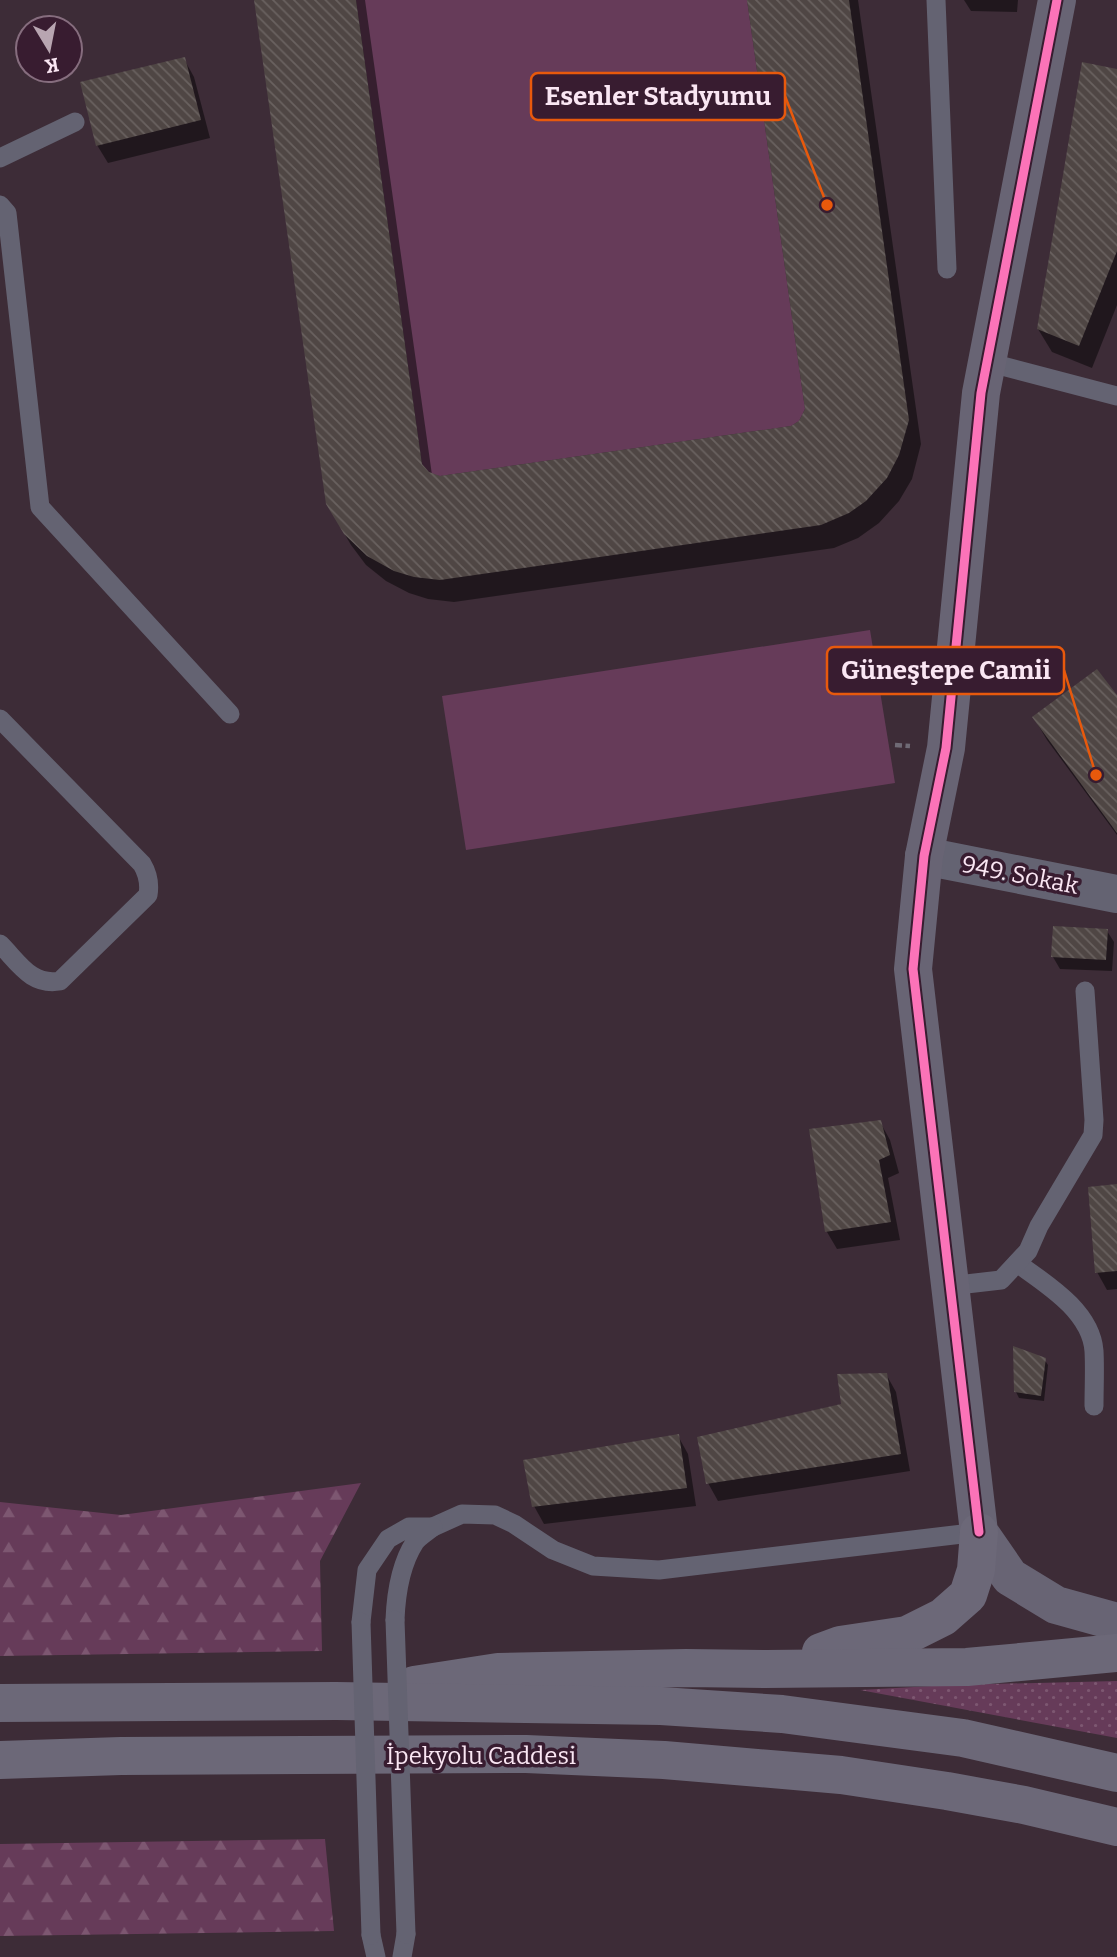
<svg xmlns="http://www.w3.org/2000/svg" width="1117" height="1957" font-family="Bitter,serif">
<style>
.green{fill:url(#green-dots)}
.forest{fill:url(#forest-firs)}
.pitch{fill:#663b59}
.shadow{fill:#0007}
.building{fill:url(#building-back-hatch)}
.lines{fill:none;stroke-linecap:round;stroke-linejoin:round}
.path{stroke:#6f6a75;stroke-width:4.5;stroke-dasharray:7 3.5;stroke-linecap:butt}
.lane{stroke:#646372;stroke-width:19}
.street{stroke:#646372;stroke-width:38}
.secondary{stroke:#686474;stroke-width:38}
.highway{stroke:#6c6878;stroke-width:38}
.lane-bridge{stroke:#646372;stroke-width:19}
.cycleway-casing{stroke:#381c30;stroke-width:13}
.cycleway{stroke:#fb73b8;stroke-width:9}
.labels{text-anchor:middle;dominant-baseline:central;stroke-width:7;stroke-linejoin:round;paint-order:stroke}
.street-label{font-size:24px;fill:#fae6f3;stroke:#381c30}
.leader{fill:none;stroke:#e8590c;stroke-width:2.5}
.callout-dot{fill:#e8590c;stroke:#381c30;stroke-width:2.5}
.callout{fill:#381c30;stroke:#e8590c;stroke-width:2.5}
.callout-label{font-size:26px;text-anchor:middle;font-weight:bold;fill:#fae6f3}
</style>
<defs>
<pattern id="green-dots" width="8" height="8" patternUnits="userSpaceOnUse" patternTransform="scale(1.75)"><rect width="8" height="8" fill="#663b59"/><path d="M2 2h.1M6 6h.1" fill="none" stroke="#7d5771" stroke-width="1.8" stroke-linecap="round"/></pattern>
<pattern id="forest-firs" width="22" height="20" patternUnits="userSpaceOnUse" patternTransform="scale(1.75)"><rect width="22" height="20" fill="#663b59"/><path d="M5 1l3.5 6h-7zM16 11l3.5 6h-7z" fill="#7d5771"/></pattern>
<pattern id="building-back-hatch" width="6" height="6" patternUnits="userSpaceOnUse" patternTransform="scale(1.75)"><rect width="6" height="6" fill="#4f4644"/><path d="M-1 5l2 2M0 0l6 6M5-1l2 2" fill="none" stroke="#69615f"/></pattern>
</defs>
<rect width="100%" height="100%" fill="#3d2c37"/>
<!-- green -->
<polygon class="green" points="1117,1681 1117,1738 860,1690 950,1685"/>
<!-- forest -->
<g class="forest">
<polygon points="361,1483 320,1561 322,1651 0,1656 0,1502 121,1515"/>
<polygon points="325,1839 334,1931 0,1936 0,1844"/>
</g>
<!-- pitch -->
<g class="pitch">
<path d="M356,0H747L805,409L799,421L791,426L440,476C431,475 427,471 422,464Z"/>
<polygon points="870,630 895,783 466,850 442,696"/>
</g>
<!-- shadow -->
<g class="shadow">
<polygon points="256,0 365,0 432,475 440,478 792,427 798,424 807,409 748,0 858,0 921,444 912,479 899,501 879,523 858,538 834,548 454,602 428,599 409,593 386,581 366,565 351,545 337,521"/>
<polygon points="964,0 1018,0 1017,12 971,11"/>
<polygon points="184,59 194,77 210,138 108,163 97,145"/>
<polygon points="1117,70 1117,305 1092,368 1052,352 1038,329"/>
<polygon points="1117,698 1117,835 1047,740 1034,718"/>
<polygon points="1107,931 1114,942 1112,971 1060,969 1053,957"/>
<polygon points="880,1122 890,1140 899,1173 888,1178 900,1240 837,1249 827,1232 811,1131"/>
<polygon points="1117,1186 1117,1289 1107,1290 1097,1272"/>
<polygon points="1044,1359 1048,1365 1044,1401 1019,1398 1016,1392"/>
<polygon points="886,1374 896,1392 910,1471 718,1501 708,1483 843,1406"/>
<polygon points="678,1436 688,1454 696,1506 544,1524 534,1506"/>
</g>
<!-- building -->
<g class="building">
<polygon points="254,0 356,0 422,464 429,472 440,476 791,426 799,421 805,409 747,0 849,0 909,420 899,455 887,478 866,501 849,513 821,525 440,580 414,577 394,571 367,556 344,534 326,504"/>
<polygon points="185,57 201,120 96,146 80,82"/>
<polygon points="1082,62 1117,69 1117,251 1079,346 1037,329"/>
<polygon points="1097,669 1117,695 1117,833 1032,717"/>
<polygon points="1053,926 1108,929 1106,960 1051,957"/>
<polygon points="881,1120 890,1155 879,1160 891,1222 825,1232 809,1129"/>
<polygon points="1117,1184 1117,1271 1095,1273 1088,1187"/>
<polygon points="1013,1346 1046,1358 1041,1396 1014,1392"/>
<polygon points="887,1373 901,1454 706,1484 697,1437 841,1404 837,1374"/>
<polygon points="679,1434 687,1488 532,1507 523,1460"/>
</g>
<g class="lines">
<!-- path -->
<polyline class="path" points="895,745 910,746"/>
<!-- lane -->
<g class="lane">
<polyline points="936,0 947,269"/>
<polyline points="0,158 75,122"/>
<polyline points="0,205 7,213 40,507 230,714"/>
<polyline points="987,362 1117,396"/>
<path d="M0,719L142,864C148,874 150,883 148,895L60,981C31,986 19,963 0,944"/>
<path d="M1017,1263C1046,1284 1091,1311 1094,1351C1095,1369 1094,1388 1094,1406"/>
<polyline points="949,1286 1001,1280 1028,1251 1039,1226 1093,1135 1094,1120 1085,991"/>
<polyline points="433,1527 462,1514 495,1515 514,1524 553,1550 593,1566 659,1570 979,1532"/>
<path d="M361,1622L367,1570L388,1539L409,1527H433C427,1532 419,1537 415,1542C400,1565 396,1594 395,1620"/>
<polyline points="371,1935 376,1957"/>
<polyline points="402,1957 406,1934"/>
</g>
<!-- street -->
<polyline class="street" points="924,856 1117,894"/>
<!-- secondary -->
<polyline class="secondary" points="1057,0 981,393 946,748 924,856 913,969 979,1532 1010,1577 1056,1605 1117,1622"/>
<!-- highway -->
<g class="highway">
<polyline points="821,1652 840,1645 907,1635 943,1617 968,1595 976,1570 979,1532"/>
<polyline points="414,1685 498,1672 686,1668 766,1669 967,1667 1117,1653"/>
<polyline points="0,1703 336,1701 661,1706 782,1714 963,1738 1117,1773"/>
<polyline points="0,1760 121,1756 526,1754 664,1760 841,1775 947,1791 1024,1805 1117,1827"/>
</g>
<!-- lane-bridge -->
<g class="lane-bridge">
<polyline points="395,1620 406,1934"/>
<polyline points="361,1622 371,1935"/>
</g>
<defs>
<polyline id="cycleway" points="979,1532 913,969 924,856 946,748 981,393 1057,0"/>
</defs>
<!-- cycleway casing -->
<use href="#cycleway" class="cycleway-casing"/>
<!-- cycleway -->
<use href="#cycleway" class="cycleway"/>
</g>
<g class="labels">
<!-- street labels -->
<g class="street-label">
<text transform="translate(1020 875) rotate(11)">949. Sokak</text>
<text x="481" y="1756">İpekyolu Caddesi</text>
</g>
</g>
<!-- callouts -->
<path class="leader" d="M827 205L785 96M1096 775L1064 670"/>
<g class="callout-dot">
<circle cx="827" cy="205" r="7"/>
<circle cx="1096" cy="775" r="7"/>
</g>
<g class="callout">
<rect x="531" y="73" width="254" height="47" rx="7"/>
<rect x="827" y="647" width="237" height="47" rx="7"/>
</g>
<g class="callout-label">
<text x="658" y="105">Esenler Stadyumu</text>
<text x="946" y="679">Güneştepe Camii</text>
</g>
<!-- north arrow -->
<g transform="translate(49 49) rotate(170)"><circle r="33" fill="#381c30" stroke="#866d7e" stroke-width="2"/>
<path d="M0-5L12 26L0 18L-12 26Z" fill="#b8a5b1"/>
<text y="-10" font-size="19" font-weight="bold" text-anchor="middle" fill="#fae6f3">K</text>
</g>
</svg>
